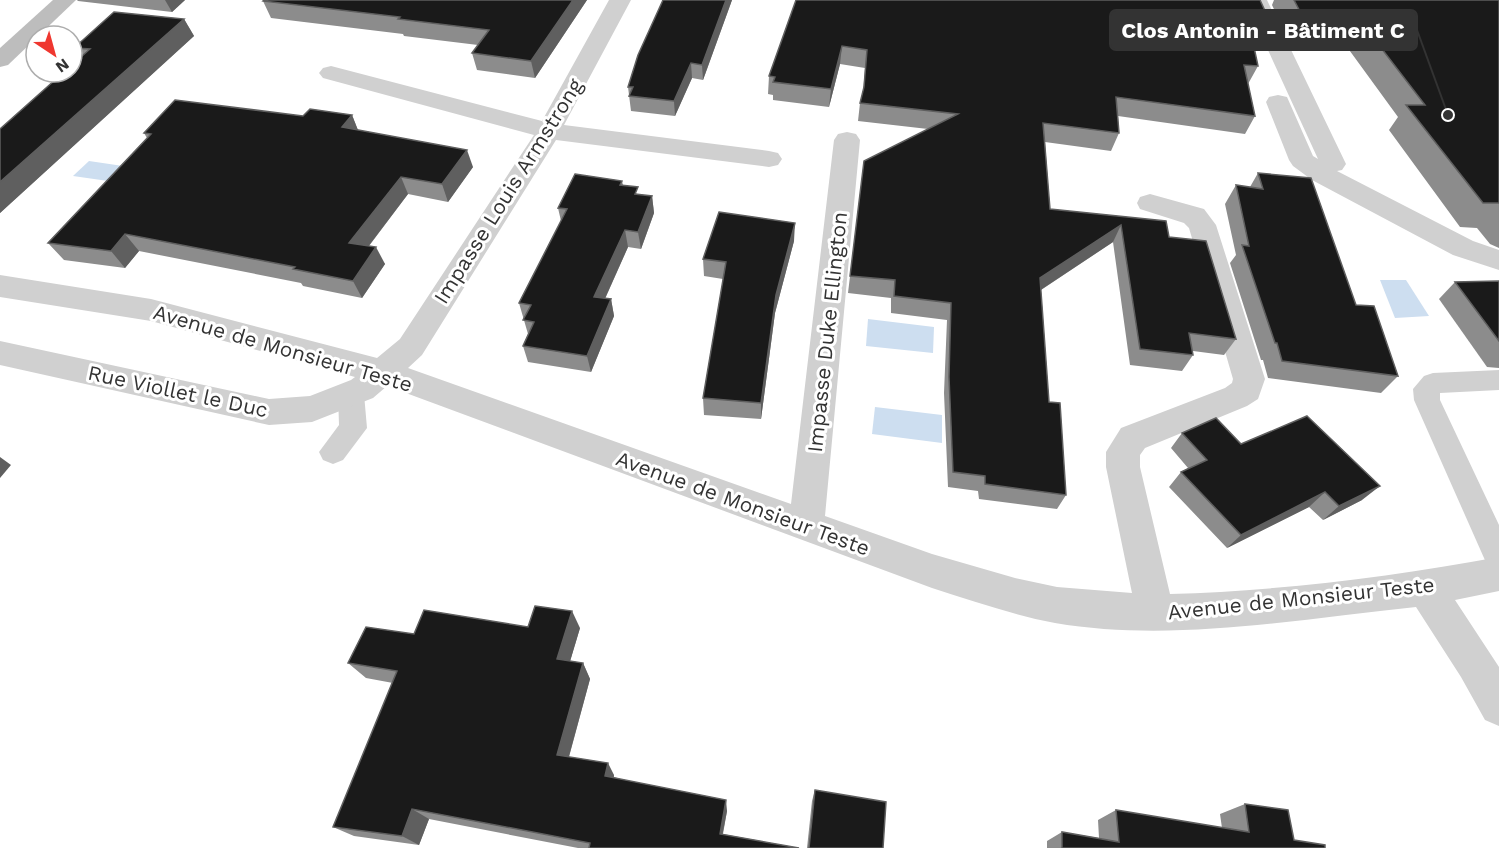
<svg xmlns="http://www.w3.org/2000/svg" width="1499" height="848" font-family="'Work Sans',sans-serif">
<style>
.water{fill:#cddef0}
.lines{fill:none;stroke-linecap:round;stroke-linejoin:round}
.lane{fill:#d0d0d0;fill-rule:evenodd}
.street{fill:#d0d0d0;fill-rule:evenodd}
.secondary{fill:#bdbdbd;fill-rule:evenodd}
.wall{fill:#8c8c8c}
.shaded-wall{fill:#5f5f5f}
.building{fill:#1a1a1a;stroke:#5f5f5f;stroke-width:1.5}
.labels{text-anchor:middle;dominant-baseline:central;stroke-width:6;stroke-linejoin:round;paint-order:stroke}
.street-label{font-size:21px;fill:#333;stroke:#fff}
.leader{fill:none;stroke:#333;stroke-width:2}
.callout-dot{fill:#333;stroke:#fff;stroke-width:2}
.callout{fill:#333;stroke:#333;stroke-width:2}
.callout-label{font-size:22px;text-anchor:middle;font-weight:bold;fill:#fff}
</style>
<rect width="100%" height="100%" fill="#fff"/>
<!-- water -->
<g class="water">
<polygon points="89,161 123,166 108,181 73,176"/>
<polygon points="1380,280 1406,280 1429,316 1395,318"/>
<polygon points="868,319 934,327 933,353 866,346"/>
<polygon points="875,407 942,415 942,443 872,434"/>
</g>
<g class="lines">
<!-- lane -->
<g class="lane">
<polygon points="1499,370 1499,390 1440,393 1440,400 1499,525 1499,571 1488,567 1414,400 1413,389 1424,376 1433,373"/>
<polygon points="351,383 360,387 364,394 367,428 343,460 333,464 323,460 319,452 339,425 338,394 342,387"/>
</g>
<!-- street -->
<g class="street">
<path d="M609,0H631L564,125L769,151L778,153L782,159L778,165L769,167L556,140L422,355L408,368L791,504L834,140L838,134L847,132L856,134L860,140L825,516L932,554L1015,578L1057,587L1132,593L1106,467V452L1121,428L1225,388L1232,383L1233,379L1189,228L1184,223L1140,209L1137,203L1140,197L1150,194L1204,209L1216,225L1265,379L1258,399L1247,406L1145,448L1140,455V467L1170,594C1278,591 1392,577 1499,557V591L1455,600L1499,667V726L1485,720L1461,677L1416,607C1299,619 1172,643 1055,623C1013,615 973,601 932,588L387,386L373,398L312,422L269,425L0,365V341L269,399L310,396L351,380L355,377L151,321L0,297V275L151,299L377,358L400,339L534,135L323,78L319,73L323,68L331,66L542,121Z"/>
<polygon points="1245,0 1267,0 1346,164 1342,170 1337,171 1473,241 1499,250 1499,270 1453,255 1312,180 1293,166 1289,160 1266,102 1269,97 1278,95 1287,97 1313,156 1318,159"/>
</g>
<!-- secondary -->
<polygon class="secondary" points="53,0 76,0 8,65 0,67 0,48"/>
</g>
<!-- wall -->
<g class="wall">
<polygon points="77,0 185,0 172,12 78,1"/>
<polygon points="587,0 535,78 477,70 472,53 478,45 404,36 403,34 271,18 263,1"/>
<polygon points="663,0 732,0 703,80 692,78 675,116 631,111 628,87"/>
<polygon points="796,0 1272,26 1263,44 1253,43 1258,66 1248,84 1255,116 1245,134 1118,116 1119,133 1111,151 1045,142 1050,209 1166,221 1169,237 1236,339 1224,355 1193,351 1193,355 1182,371 1130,365 1113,242 1041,290 1049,402 1066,495 1057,509 979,499 978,491 948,487 944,393 947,320 891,313 891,298 848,293 864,161 928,129 858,121 860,103 863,93 865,68 840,64 829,107 773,100 773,95 768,94 769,76"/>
<polygon points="1274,0 1499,0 1499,248 1490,244 1477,228 1460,227 1389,130 1398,117 1347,47 1291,45 1272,5"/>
<polygon points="184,19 194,36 0,213 0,129 81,57 74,48"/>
<polygon points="352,115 358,130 473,167 448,202 408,194 369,246 385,264 362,298 303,286 301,283 139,251 125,268 64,260 48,243 147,138 144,133 303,116"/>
<polygon points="1258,173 1356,305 1398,376 1381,393 1268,378 1263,360 1261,360 1230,263 1236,255 1225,204 1236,185 1250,187"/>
<polygon points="622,181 623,185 639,195 652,196 654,213 641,249 628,247 605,299 611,299 614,316 591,372 528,362 523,346 528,334 519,303 561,221 558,208"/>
<polygon points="794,241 775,313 761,419 704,415 703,398 723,279 704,276 703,259"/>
<polygon points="1499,281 1499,368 1487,367 1439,299 1455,282"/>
<polygon points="1182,433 1241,444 1362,500 1323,520 1309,507 1227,548 1169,487 1181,472 1188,468 1171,448"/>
<polygon points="528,627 580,628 570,661 583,663 590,679 569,757 614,775 614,777 727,811 723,834 799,848 578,848 429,819 419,845 354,836 333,827 393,683 366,678 348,663 414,634"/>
<polygon points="815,790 883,848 807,848 812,801"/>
<polygon points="1245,804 1294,840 1325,848 1047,848 1047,841 1062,832 1099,838 1098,820 1116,810 1222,828 1220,814"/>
</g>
<!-- shaded-wall -->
<g class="shaded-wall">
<polygon points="165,0 185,0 172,12"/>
<polygon points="573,0 587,0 535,78 531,61"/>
<polygon points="726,0 732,0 703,80 702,65"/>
<polygon points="184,19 194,36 0,213 0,182"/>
<polygon points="842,46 840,64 829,107 831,89"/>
<polygon points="691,63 692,78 675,116 674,101"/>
<polygon points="352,115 359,133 342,127"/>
<polygon points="467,150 473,167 448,202 442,184"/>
<polygon points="401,177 408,194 358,260 349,243"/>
<polygon points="652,196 654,213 641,249 638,232"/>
<polygon points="795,223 794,241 775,313 761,419 761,403 776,295"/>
<polygon points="1121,225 1113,242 1033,295 1040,278"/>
<polygon points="625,230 628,247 598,314 594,297"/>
<polygon points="125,234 139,251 125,268 111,251"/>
<polygon points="376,247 385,264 362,298 353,281"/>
<polygon points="611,299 614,316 591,372 587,356"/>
<polygon points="0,457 11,465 0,478"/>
<polygon points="1380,486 1362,500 1323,520 1339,506"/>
<polygon points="1325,492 1309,507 1227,548 1241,535"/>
<polygon points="572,611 580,628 566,675 557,659"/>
<polygon points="583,663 590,679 566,767 557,755"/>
<polygon points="608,763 614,775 612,787 605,776"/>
<polygon points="726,800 727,811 721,842 720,834"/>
<polygon points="412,809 429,819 419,845 402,836"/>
</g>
<!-- building -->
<g class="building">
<polygon points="264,0 573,0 531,61 472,53 489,30 398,19 400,17 263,1"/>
<polygon points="663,0 726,0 702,65 691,63 674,101 629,96 633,87 628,87 638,55"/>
<polygon points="796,0 1260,0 1272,26 1249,24 1258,66 1244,65 1255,116 1116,97 1119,133 1043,123 1050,209 1166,221 1169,237 1206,241 1236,339 1189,333 1193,355 1140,349 1121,225 1040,278 1049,402 1060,403 1066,495 985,484 985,476 953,472 949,377 951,303 894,296 895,280 850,276 864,161 958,114 860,103 864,87 867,50 842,46 831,89 773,82 775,77 769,76"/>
<polygon points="1294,0 1499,0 1499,203 1483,203 1406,105 1425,105 1362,23 1305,21"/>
<polygon points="114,12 184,19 0,182 0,129 64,72 72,72 72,65 90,49 74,48"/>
<polygon points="175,100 303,116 310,109 352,115 342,127 467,150 442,184 401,177 349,243 376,247 353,281 293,269 295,267 125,234 111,251 48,243 151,134 144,133"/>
<polygon points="1258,173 1311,178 1356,305 1374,306 1398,376 1282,361 1277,343 1275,343 1242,245 1249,246 1236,185 1263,189"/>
<polygon points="575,174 622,181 620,185 638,187 635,194 652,196 638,232 625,230 594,297 611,299 587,356 523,346 534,322 523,320 531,305 519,303 567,209 558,208"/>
<polygon points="719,212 795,223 776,295 761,403 703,398 726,262 703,259"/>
<polygon points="1499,281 1499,341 1455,282"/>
<polygon points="1307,416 1380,486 1339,506 1325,492 1241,535 1181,472 1207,460 1182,433 1216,418 1241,444"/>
<polygon points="535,606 572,611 557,659 583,663 557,755 608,763 605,776 726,800 720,834 799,848 589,848 590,843 412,809 402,836 333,827 397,671 348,663 366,627 414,634 424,610 528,627"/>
<polygon points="815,790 886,802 883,848 809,848"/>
<polygon points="1245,804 1288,810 1294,840 1325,845 1325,848 1062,848 1062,832 1119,842 1116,810 1249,832"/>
</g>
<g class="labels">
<!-- street labels -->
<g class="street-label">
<text transform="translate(508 191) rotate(-58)">Impasse Louis Armstrong</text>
<text transform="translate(827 332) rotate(-84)">Impasse Duke Ellington</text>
<text transform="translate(283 348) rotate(16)">Avenue de Monsieur Teste</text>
<text transform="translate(178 391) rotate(12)">Rue Viollet le Duc</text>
<text transform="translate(743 503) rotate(20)">Avenue de Monsieur Teste</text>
<text transform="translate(1301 598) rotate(-6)">Avenue de Monsieur Teste</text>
</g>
</g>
<!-- callouts -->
<path class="leader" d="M1448 115L1417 30"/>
<circle class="callout-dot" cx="1448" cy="115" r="6"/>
<rect class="callout" x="1110" y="10" width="307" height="40" rx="6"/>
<g class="callout-label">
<text x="1263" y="38">Clos Antonin - Bâtiment C</text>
</g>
<!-- north arrow -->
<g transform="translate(54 54) rotate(144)"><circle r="28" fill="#ffffff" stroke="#adadad" stroke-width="1.5"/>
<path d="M0-4.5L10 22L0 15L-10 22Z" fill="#ef372f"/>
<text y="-9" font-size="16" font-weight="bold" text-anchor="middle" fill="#333333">N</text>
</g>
</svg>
